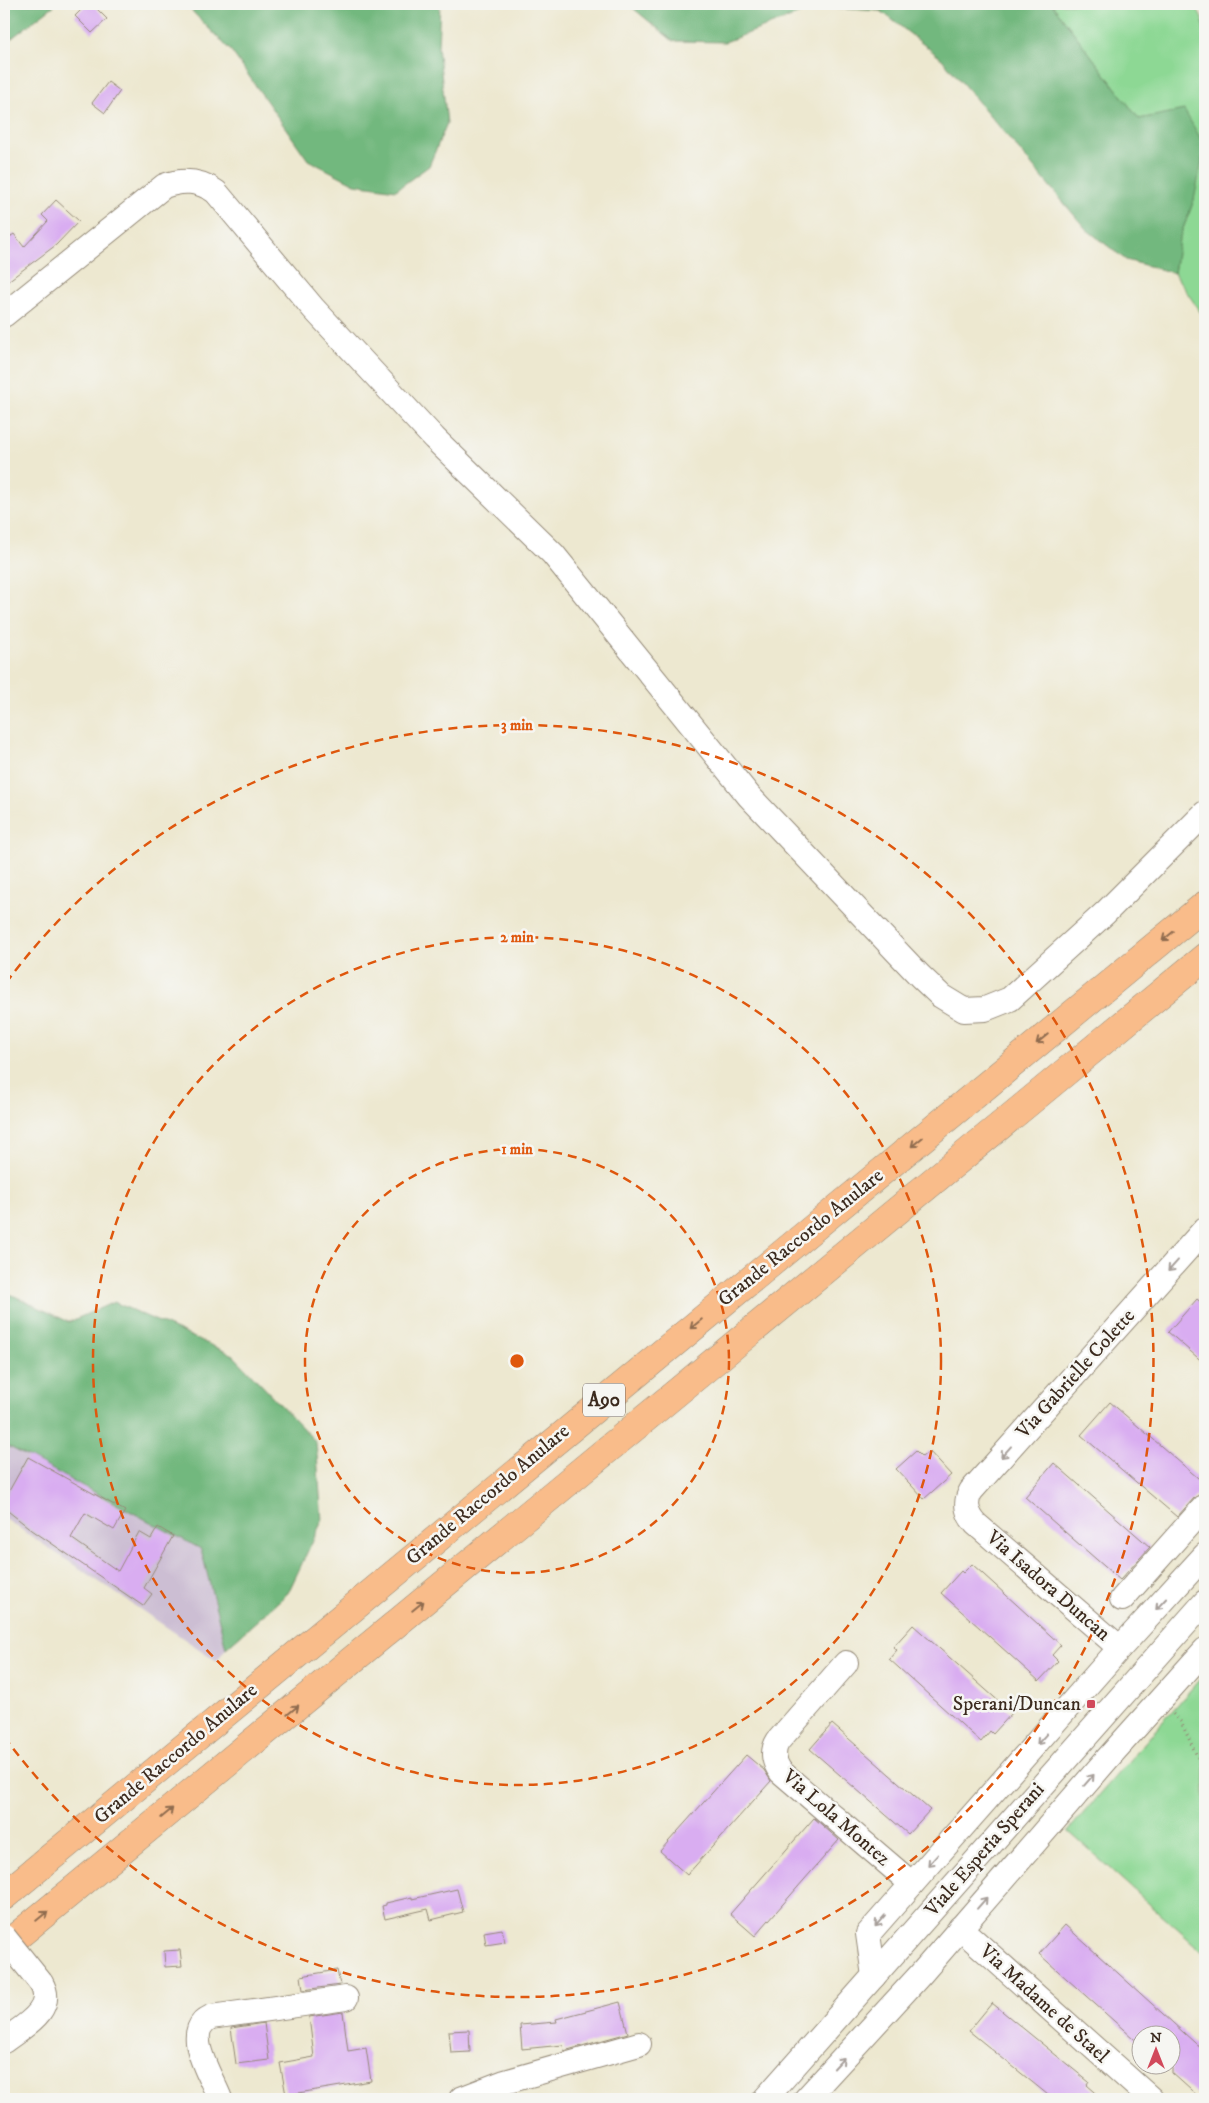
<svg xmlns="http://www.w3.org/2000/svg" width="1209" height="2103" font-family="'IM FELL DW Pica',serif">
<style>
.industrial{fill:#ccbed3}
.green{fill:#8dd894;stroke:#648159}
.forest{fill:#72b87e;stroke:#56714e}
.building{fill:#d9adf1}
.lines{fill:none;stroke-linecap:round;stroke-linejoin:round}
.minor-casing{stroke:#948977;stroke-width:26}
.highway-casing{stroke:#948977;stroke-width:29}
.path{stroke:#948977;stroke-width:3;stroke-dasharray:1 4;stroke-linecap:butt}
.minor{stroke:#fff;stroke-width:24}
.highway{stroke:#f9bc8a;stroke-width:28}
.minor-bridge-casing{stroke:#948977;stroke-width:26;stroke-linecap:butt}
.minor-bridge{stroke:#fff;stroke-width:24}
.oneway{stroke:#906c4f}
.oneway2{stroke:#a79f9a}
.ring{fill:none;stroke:#df570d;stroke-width:2.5;stroke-dasharray:9 6}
.poi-dot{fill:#d1495b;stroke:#f6f6f2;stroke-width:2}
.labels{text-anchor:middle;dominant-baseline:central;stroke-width:5;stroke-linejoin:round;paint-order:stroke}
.shield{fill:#f6f6f2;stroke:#73675e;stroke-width:1}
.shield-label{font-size:19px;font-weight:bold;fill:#3b2a1e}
.street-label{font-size:20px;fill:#3b2a1e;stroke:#f6f6f2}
.poi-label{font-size:20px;fill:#3b2a1e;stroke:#f6f6f2;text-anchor:end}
.centre{fill:#df570d;stroke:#f6f6f2;stroke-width:2.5}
.ring-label{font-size:15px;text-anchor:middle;font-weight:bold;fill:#df570d;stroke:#f6f6f2;stroke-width:5;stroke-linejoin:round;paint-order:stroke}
</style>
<rect width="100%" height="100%" fill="#f6f6f2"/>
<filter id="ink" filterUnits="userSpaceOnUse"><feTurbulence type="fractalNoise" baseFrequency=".02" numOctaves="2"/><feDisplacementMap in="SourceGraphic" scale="10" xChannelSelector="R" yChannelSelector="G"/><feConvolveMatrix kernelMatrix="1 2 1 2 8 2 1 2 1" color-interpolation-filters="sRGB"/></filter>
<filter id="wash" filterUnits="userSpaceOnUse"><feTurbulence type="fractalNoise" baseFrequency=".0096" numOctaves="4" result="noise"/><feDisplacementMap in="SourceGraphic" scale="20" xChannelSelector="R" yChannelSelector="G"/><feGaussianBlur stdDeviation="1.12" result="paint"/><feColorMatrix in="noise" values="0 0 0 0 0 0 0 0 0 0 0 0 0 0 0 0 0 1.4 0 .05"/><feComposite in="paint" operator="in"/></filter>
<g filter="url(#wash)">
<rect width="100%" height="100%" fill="#ede8d0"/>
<!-- industrial -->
<polygon class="industrial" points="4,1444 201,1549 226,1648 217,1661 4,1518"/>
<!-- green -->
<g class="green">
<polygon points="1052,4 1195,4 1203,21 1205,49 1205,319 1174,273 1179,239 1194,200 1184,111 1139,119"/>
<polygon points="1205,1673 1205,1954 1068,1831"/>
</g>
<!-- forest -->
<g class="forest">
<polygon points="4,4 56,4 8,41 4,47"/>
<polygon points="185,4 440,4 438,47 447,123 429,166 396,190 355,184 308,160 232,52"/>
<polygon points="628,4 1052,4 1139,119 1184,110 1205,146 1194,200 1179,239 1174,273 1126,260 1086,229 942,59 881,11 818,7 725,42 673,41"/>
<polygon points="4,1291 69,1322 114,1302 233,1355 316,1442 322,1521 288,1593 226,1648 201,1549 4,1444"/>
</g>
<g id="blocks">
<!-- building -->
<g class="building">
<polygon points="87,4 92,4 107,19 92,33 75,16"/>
<polygon points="108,82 120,91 105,113 92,103"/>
<polygon points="56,200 79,221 56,245 4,284 4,241 14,234 24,247 48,221 42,215"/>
<polygon points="1197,1299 1205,1306 1205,1364 1168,1332"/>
<polygon points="1110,1402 1205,1484 1205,1493 1195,1497 1177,1517 1081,1435"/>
<polygon points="916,1451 922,1457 929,1451 951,1475 924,1499 896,1469"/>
<polygon points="28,1457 125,1511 114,1530 85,1513 71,1538 118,1571 139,1532 151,1539 158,1527 173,1536 144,1588 152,1594 143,1606 32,1530 4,1508 4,1500"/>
<polygon points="1054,1463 1150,1547 1120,1580 1025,1497"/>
<polygon points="972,1564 1061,1645 1052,1655 1058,1661 1039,1681 941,1593 961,1571 963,1573"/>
<polygon points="913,1625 1012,1713 993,1734 990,1731 981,1742 889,1659 897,1650 893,1647"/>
<polygon points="832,1724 930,1810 908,1834 810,1749"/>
<polygon points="746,1755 764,1770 771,1781 687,1875 660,1851"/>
<polygon points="814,1818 839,1840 755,1936 730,1914"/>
<polygon points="457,1889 463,1912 431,1920 428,1909 385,1919 382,1906 386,1905 386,1903 412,1897 412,1899"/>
<polygon points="1065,1925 1205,2052 1205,2099 1201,2099 1172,2073 1172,2036 1142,2036 1142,2046 1039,1954"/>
<polygon points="502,1929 505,1942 486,1945 484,1932"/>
<polygon points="180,1950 182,1966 165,1967 164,1951"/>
<polygon points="337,1970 340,1985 303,1990 301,1976"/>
<polygon points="620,2002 628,2033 564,2051 563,2045 522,2049 520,2025 557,2022 556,2019"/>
<polygon points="992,2003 1089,2082 1087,2085 1103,2099 1053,2099 969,2031"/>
<polygon points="343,2012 348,2051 366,2048 371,2081 286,2095 280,2063 314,2057 309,2017"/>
<polygon points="264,2023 269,2060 236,2064 231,2028"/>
<polygon points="469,2030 470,2052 451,2053 449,2031"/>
</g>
</g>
</g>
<g filter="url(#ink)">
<use href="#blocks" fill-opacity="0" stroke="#948977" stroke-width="1"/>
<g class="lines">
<defs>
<g id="minor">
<path d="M4,315L164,186C183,179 199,180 216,192L313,308L434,438L553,554L749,796L920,976L941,996L964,1010L985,1009L1010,999L1105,913L1205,813"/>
<polyline points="1122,1599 1205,1506"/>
<path d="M1120,1648L976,1524C967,1514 964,1503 971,1491L1205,1229"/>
<path d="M846,1663L778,1741C771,1752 774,1763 781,1772L912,1884"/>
<polyline points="960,1928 1151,2099"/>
<polyline points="874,1976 868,1934 1120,1648 1205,1555"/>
<path d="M4,2041C22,2027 57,2010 41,1983"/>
<path d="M220,2099C212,2077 180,2031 211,2017L346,1998"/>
<polyline points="461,2099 505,2082 639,2044"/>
<polyline points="765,2099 1205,1602"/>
<polyline points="806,2099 920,1975 1108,1758 1205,1650"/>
</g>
<g id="highway">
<polyline points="4,1896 1205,905"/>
<polyline points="4,1947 1205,957"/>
</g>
</defs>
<!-- minor casing -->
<use href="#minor" class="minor-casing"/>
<!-- highway casing -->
<use href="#highway" class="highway-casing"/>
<!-- path -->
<polyline class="path" points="1173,1714 1181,1722 1205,1773"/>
<!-- minor -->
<use href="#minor" class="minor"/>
<!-- highway -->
<use href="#highway" class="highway"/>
<defs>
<polyline id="minor-bridge" points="4,1937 41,1983"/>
</defs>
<!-- minor-bridge casing -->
<use href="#minor-bridge" class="minor-bridge-casing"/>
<!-- minor-bridge -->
<use href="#minor-bridge" class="minor-bridge"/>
</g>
<!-- one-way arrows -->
<defs><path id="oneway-shaft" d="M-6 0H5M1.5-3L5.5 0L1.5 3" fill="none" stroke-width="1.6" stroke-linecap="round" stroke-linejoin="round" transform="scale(1.25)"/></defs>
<g class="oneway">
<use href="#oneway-shaft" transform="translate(1168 936) rotate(141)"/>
<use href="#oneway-shaft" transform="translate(1042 1039) rotate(141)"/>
<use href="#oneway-shaft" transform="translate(917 1142) rotate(141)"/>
<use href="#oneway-shaft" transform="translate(696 1324) rotate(141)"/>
<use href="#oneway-shaft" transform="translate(418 1606) rotate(-39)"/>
<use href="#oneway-shaft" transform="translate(293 1710) rotate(-40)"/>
<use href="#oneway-shaft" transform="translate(167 1813) rotate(-40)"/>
<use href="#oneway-shaft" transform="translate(42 1916) rotate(-39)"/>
</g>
<g class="oneway2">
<use href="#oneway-shaft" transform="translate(1173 1266) rotate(132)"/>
<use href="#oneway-shaft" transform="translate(1006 1452) rotate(132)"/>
<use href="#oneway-shaft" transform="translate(1161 1604) rotate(133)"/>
<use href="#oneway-shaft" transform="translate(1042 1739) rotate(132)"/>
<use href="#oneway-shaft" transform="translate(1089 1780) rotate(-49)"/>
<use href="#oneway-shaft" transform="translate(933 1860) rotate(132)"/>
<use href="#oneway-shaft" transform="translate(982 1903) rotate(-49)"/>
<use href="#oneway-shaft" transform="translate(880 1921) rotate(131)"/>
<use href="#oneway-shaft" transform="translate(839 2063) rotate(-47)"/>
</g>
</g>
<!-- distance rings -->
<g class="ring">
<circle cx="517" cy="1361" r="212"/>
<circle cx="517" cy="1361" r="424"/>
<path d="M6 983A636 636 0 1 1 6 1739"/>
</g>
<!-- markers -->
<rect class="poi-dot" x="1086" y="1699" width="10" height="10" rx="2.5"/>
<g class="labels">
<!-- shield labels -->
<rect class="shield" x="583" y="1383.5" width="42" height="33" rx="4"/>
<g class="shield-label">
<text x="604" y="1400">A90</text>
</g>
<!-- street labels -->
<g class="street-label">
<text transform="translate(801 1238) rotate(-39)">Grande Raccordo Anulare</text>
<text transform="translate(1076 1374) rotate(-48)">Via Gabrielle Colette</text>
<text transform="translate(488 1495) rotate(-40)">Grande Raccordo Anulare</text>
<text transform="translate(1048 1586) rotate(41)">Via Isadora Duncan</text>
<text transform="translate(176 1754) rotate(-40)">Grande Raccordo Anulare</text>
<text transform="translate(836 1818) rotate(41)">Via Lola Montez</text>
<text transform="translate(985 1850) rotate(-49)">Viale Esperia Sperani</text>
<text transform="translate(1044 2004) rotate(42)">Via Madame de Stael</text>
</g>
<!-- poi labels -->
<g class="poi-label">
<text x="1081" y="1704">Sperani/Duncan</text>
</g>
</g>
<circle cx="517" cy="1361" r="8" class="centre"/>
<g class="ring-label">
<text x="517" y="730">3 min</text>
<text x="517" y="942">2 min</text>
<text x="517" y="1154">1 min</text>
</g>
<!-- margin -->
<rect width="1209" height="2103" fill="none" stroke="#f6f6f2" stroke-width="20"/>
<!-- north arrow -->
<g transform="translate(1156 2050)"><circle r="24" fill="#f6f6f2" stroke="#aba49d"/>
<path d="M0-4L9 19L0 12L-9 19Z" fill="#d1495b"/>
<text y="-8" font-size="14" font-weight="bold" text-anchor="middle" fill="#3b2a1e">N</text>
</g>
</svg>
